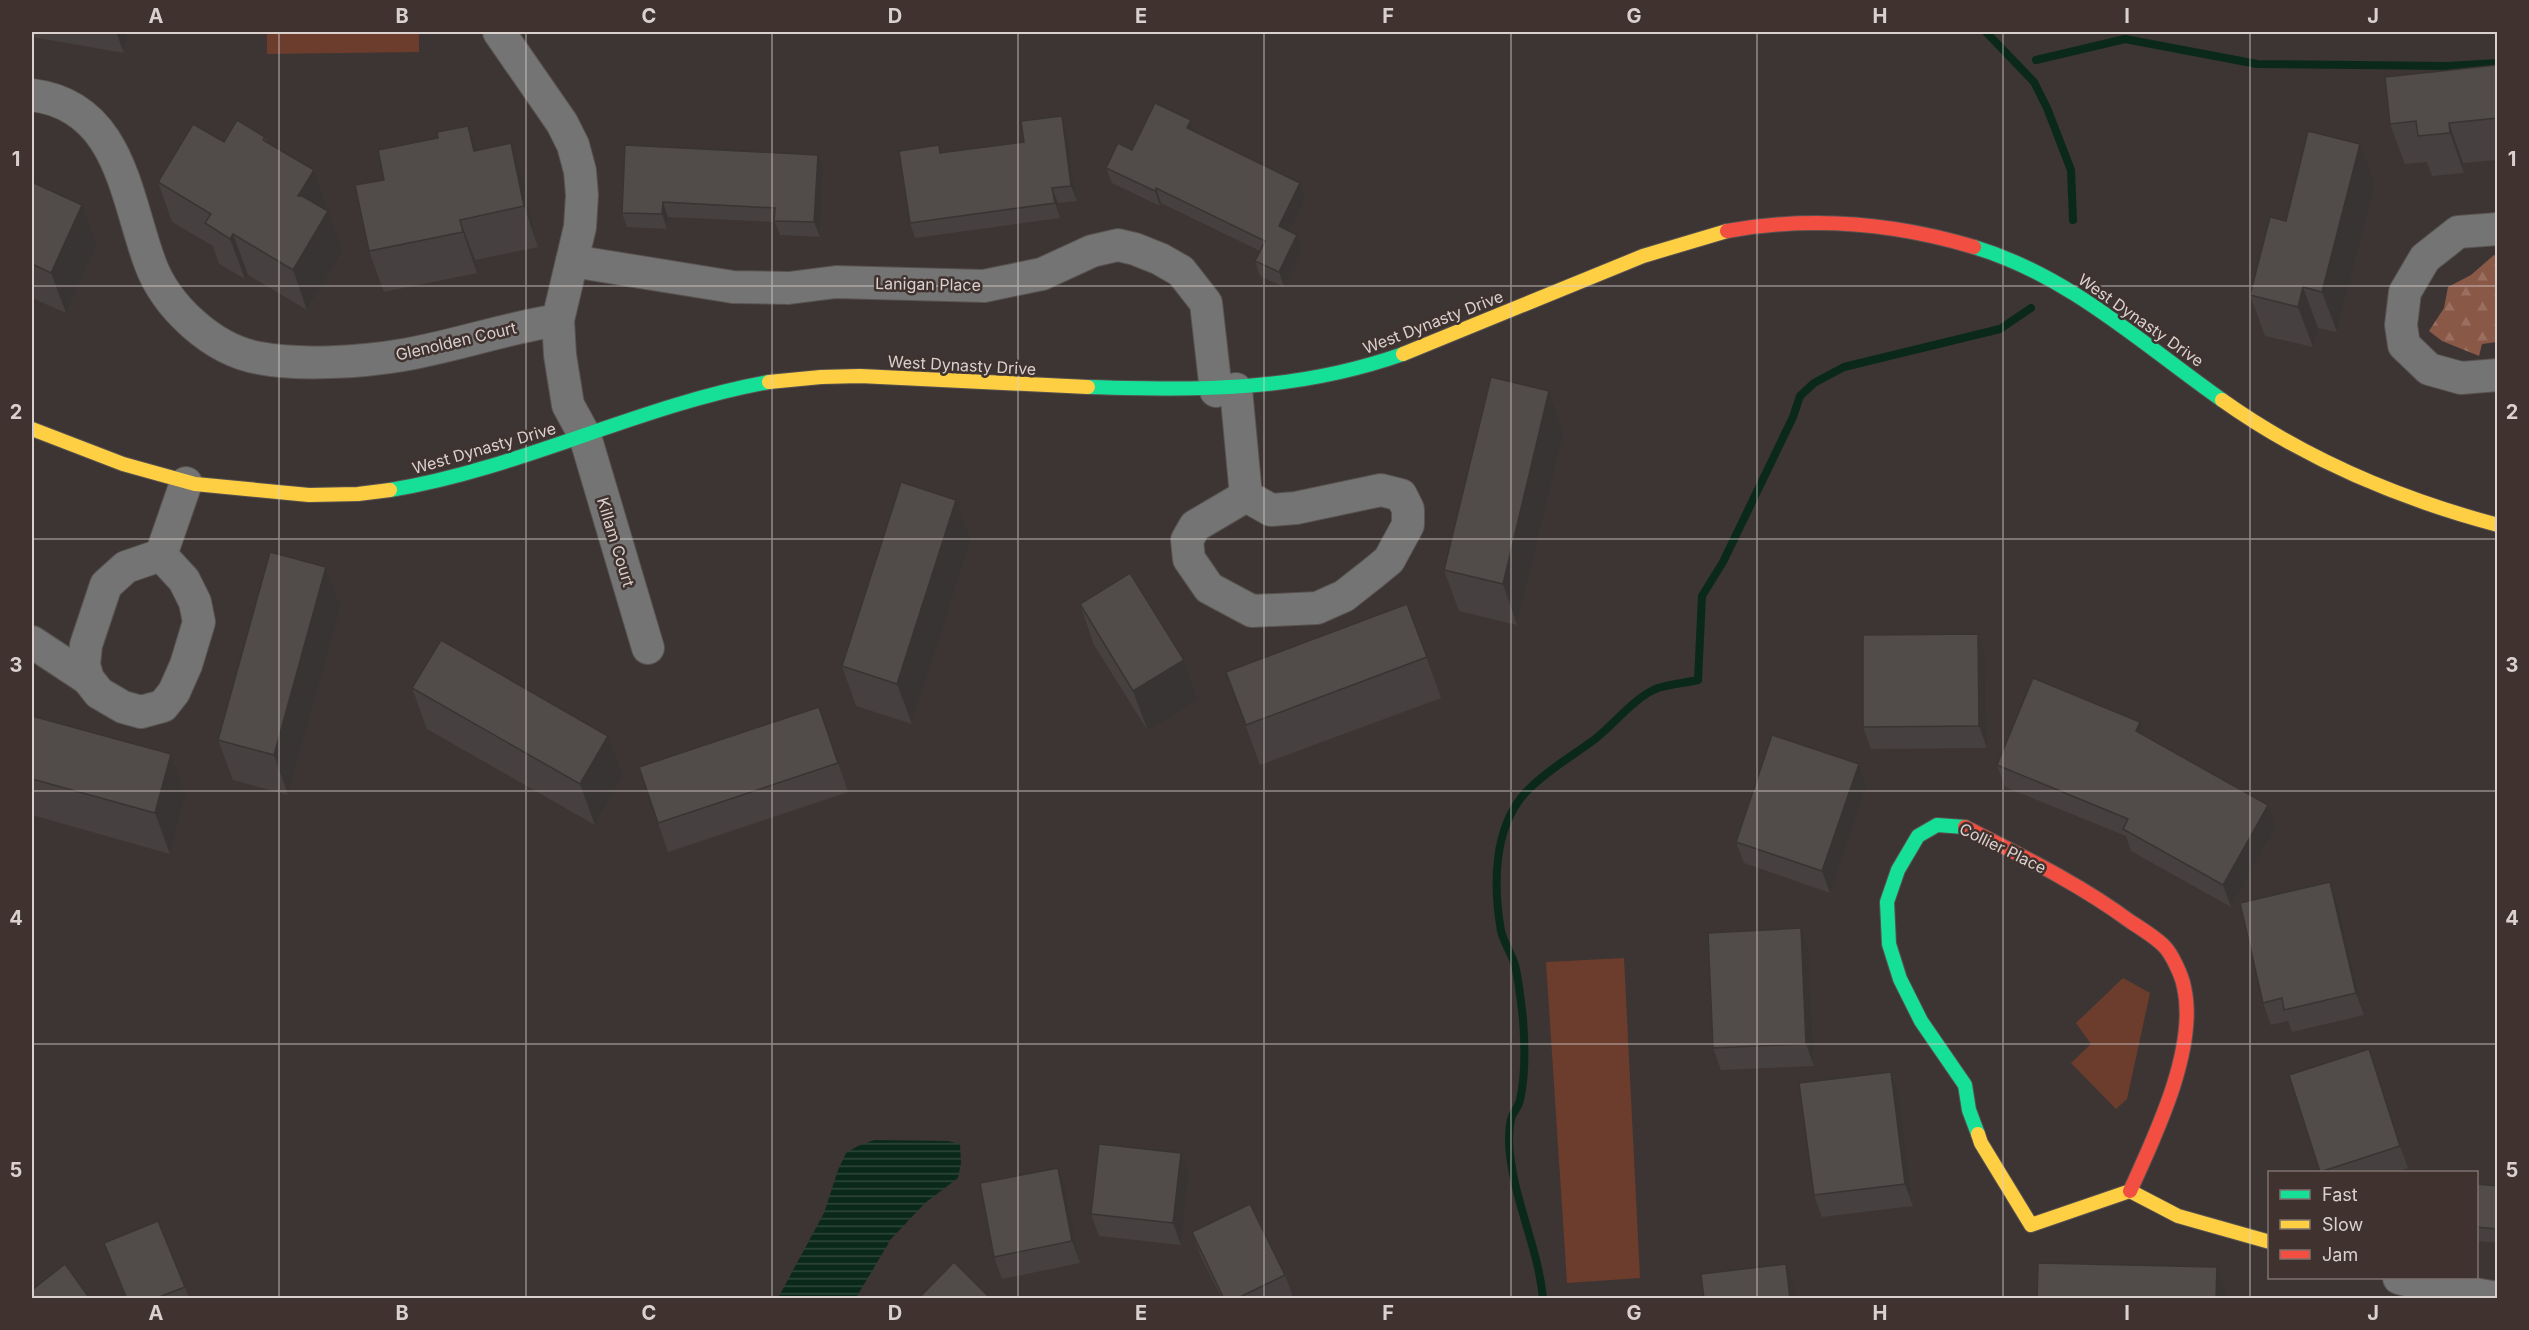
<svg xmlns="http://www.w3.org/2000/svg" width="2529" height="1330" font-family="Inter,sans-serif">
<style>
.forest{fill:url(#forest-firs)}
.green{fill:#6c3d2d}
.water{fill:url(#water-rules)}
.lines{fill:none;stroke-linecap:round;stroke-linejoin:round}
.stream{stroke:#0b291b;stroke-width:8}
.street-casing{stroke:#585250;stroke-width:34}
.fast-casing{stroke:#585250;stroke-width:16}
.slow-casing{stroke:#585250;stroke-width:16}
.jam-casing{stroke:#585250;stroke-width:16}
.street{stroke:#737473;stroke-width:32}
.fast{stroke:#16e098;stroke-width:14}
.slow{stroke:#ffcf43;stroke-width:14}
.jam{stroke:#f24e42;stroke-width:14}
.wall{fill:#464040}
.shaded-wall{fill:#393434}
.building{fill:#514b4a;stroke:#393434;stroke-width:1.5}
.grid{fill:none;stroke:#dad1cf;stroke-width:1.5;stroke-opacity:0.55}
.labels{text-anchor:middle;dominant-baseline:central;stroke-width:5;stroke-linejoin:round;paint-order:stroke}
.street-label{font-size:16px;fill:#dad1cf;stroke:#40332f}
.neatline{fill:none;stroke:#dad1cf;stroke-width:2}
.grid-label{font-size:20px;text-anchor:middle;font-weight:bold;fill:#dad1cf}
</style>
<defs>
<pattern id="forest-firs" width="22" height="20" patternUnits="userSpaceOnUse" patternTransform="scale(1.5)"><rect width="22" height="20" fill="#8a5847"/><path d="M5 1l3.5 6h-7zM16 11l3.5 6h-7z" fill="#9a6f60"/></pattern>
<pattern id="water-rules" width="6" height="5" patternUnits="userSpaceOnUse" patternTransform="scale(1.5)"><rect width="6" height="5" fill="#0b291b"/><path d="M0 2.5h6" fill="none" stroke="#2e473b"/></pattern>
</defs>
<rect width="100%" height="100%" fill="#3c3533"/>
<!-- forest -->
<polygon class="forest" points="2494,255 2498,256 2497,342 2482,344 2479,356 2442,341 2429,331 2444,308 2448,287 2471,275"/>
<!-- green -->
<g class="green">
<polygon points="267,32 419,32 419,52 267,54"/>
<polygon points="1624,958 1640,1278 1567,1283 1546,962"/>
<polygon points="2123,978 2150,993 2127,1099 2116,1109 2071,1063 2091,1044 2076,1023"/>
</g>
<!-- water -->
<polygon class="water" points="874,1140 948,1141 960,1144 961,1163 958,1178 925,1203 891,1239 856,1298 778,1298 824,1213 838,1170 846,1153 858,1146"/>
<g class="lines">
<!-- stream -->
<g class="stream">
<polyline points="1986,32 2034,82 2047,108 2071,170 2073,220"/>
<polyline points="2036,60 2125,39 2257,64 2447,66 2498,63"/>
<path d="M1543,1298C1538,1246 1512,1197 1509,1143C1509,1134 1509,1125 1512,1116C1514,1111 1519,1106 1520,1100C1526,1074 1525,1045 1523,1019C1521,1001 1519,982 1515,965C1511,953 1504,943 1501,931C1493,885 1493,828 1526,792C1545,772 1569,758 1591,742C1611,728 1635,696 1658,688C1671,684 1685,683 1698,680L1702,596L1723,562L1793,417L1800,396L1814,383L1844,367L2000,329L2031,308"/>
</g>
<defs>
<g id="street">
<polyline points="499,32 562,123 573,145 580,171 582,195 580,227 558,320 560,355 568,405 585,436 648,648"/>
<path d="M32,95C120,106 125,195 150,263C166,307 213,350 259,358C299,366 363,362 403,355C456,346 506,328 558,320"/>
<polyline points="2498,229 2458,232 2425,258 2405,292 2401,325 2404,345 2429,369 2461,378 2498,375"/>
<polyline points="572,261 733,287 789,288 836,282 984,286 1042,274 1092,251 1118,245 1135,249 1160,259 1181,271 1206,303 1216,391"/>
<polyline points="1236,389 1246,496 1195,526 1187,540 1189,559 1209,588 1252,611 1317,608 1344,596 1372,574 1389,560 1408,525 1408,509 1401,495 1381,490 1296,508 1271,510 1246,496"/>
<polyline points="161,555 126,567 106,585 86,645 84,665 88,679 99,693 123,707 141,712 163,706 174,692 186,665 199,622 195,602 184,580 161,555 186,483"/>
<polyline points="32,642 88,679"/>
<polyline points="2399,1278 2432,1287 2498,1298"/>
</g>
<g id="fast">
<path d="M1974,247C2070,276 2141,343 2222,400"/>
<path d="M1088,387C1200,390 1295,392 1403,354"/>
<path d="M390,490C520,469 640,405 769,382"/>
<polyline points="1965,827 1937,825 1918,836 1898,870 1887,902 1889,944 1900,979 1921,1021 1965,1085 1969,1110 1978,1134"/>
</g>
<g id="slow">
<polyline points="1403,354 1643,256 1727,231"/>
<polyline points="769,382 821,377 860,376 1088,387"/>
<path d="M2222,400C2305,459 2400,499 2498,525"/>
<polyline points="32,429 123,464 195,484 309,495 358,494 390,490"/>
<polyline points="1978,1134 1981,1143 2031,1225 2130,1191 2178,1216 2270,1242"/>
</g>
<g id="jam">
<path d="M1727,231C1810,216 1894,223 1974,247"/>
<path d="M1965,827C2022,856 2080,884 2131,922C2142,929 2155,937 2164,946C2172,954 2182,976 2184,987C2198,1048 2155,1136 2130,1191"/>
</g>
</defs>
<!-- street casing -->
<use href="#street" class="street-casing"/>
<!-- fast casing -->
<use href="#fast" class="fast-casing"/>
<!-- slow casing -->
<use href="#slow" class="slow-casing"/>
<!-- jam casing -->
<use href="#jam" class="jam-casing"/>
<!-- street -->
<use href="#street" class="street"/>
<!-- fast -->
<use href="#fast" class="fast"/>
<!-- slow -->
<use href="#slow" class="slow"/>
<!-- jam -->
<use href="#jam" class="jam"/>
</g>
<!-- wall -->
<g class="wall">
<polygon points="32,32 128,32 124,53 32,37"/>
<polygon points="2498,65 2498,160 2463,163 2464,173 2432,176 2427,162 2405,164 2390,124"/>
<polygon points="1062,116 1067,131 1077,201 1058,203 1060,218 915,238 910,223 942,153 1024,142"/>
<polygon points="1191,120 1195,132 1300,183 1306,198 1289,231 1297,235 1302,250 1284,287 1260,276 1255,261 1260,251 1161,203 1160,206 1112,183 1106,168 1132,150"/>
<polygon points="468,126 477,150 511,143 525,184 538,247 475,260 477,273 384,292 369,251 438,138"/>
<polygon points="265,137 267,142 314,170 343,252 307,310 248,275 245,279 219,264 213,246 172,222 158,182 224,142"/>
<polygon points="625,145 823,170 820,237 780,235 775,222 668,217 667,229 627,227 622,213"/>
<polygon points="32,182 97,245 66,313 32,298"/>
<polygon points="2375,184 2337,332 2318,328 2313,347 2265,336 2250,295 2286,221"/>
<polygon points="1549,391 1564,432 1517,625 1459,611 1444,570"/>
<polygon points="956,500 971,540 912,724 856,706 842,666"/>
<polygon points="326,567 341,607 288,795 233,780 218,740"/>
<polygon points="1080,604 1184,660 1198,700 1148,731 1094,645"/>
<polygon points="1407,604 1441,698 1260,765 1226,672"/>
<polygon points="1978,634 1986,656 1987,748 1871,749 1863,727"/>
<polygon points="412,688 623,776 595,825 427,729"/>
<polygon points="32,716 171,754 186,794 170,854 32,815"/>
<polygon points="829,736 848,792 668,852 658,823"/>
<polygon points="2145,736 2276,827 2231,907 2131,851 2126,836 2005,787 1997,765"/>
<polygon points="1859,764 1867,786 1830,893 1744,863 1736,842"/>
<polygon points="2330,882 2338,904 2364,1015 2292,1032 2288,1021 2271,1025 2263,1003"/>
<polygon points="1809,950 1814,1066 1721,1070 1713,1048"/>
<polygon points="2377,1071 2408,1168 2394,1173 2320,1173 2289,1075"/>
<polygon points="1891,1072 1899,1094 1913,1206 1822,1217 1814,1195"/>
<polygon points="1189,1175 1181,1245 1099,1236 1091,1214"/>
<polygon points="2476,1184 2498,1186 2498,1243 2476,1241"/>
<polygon points="1066,1190 1080,1263 1002,1279 994,1257"/>
<polygon points="1192,1232 1285,1275 1293,1297 1289,1299 1222,1299 1200,1254"/>
<polygon points="104,1243 185,1287 189,1299 126,1299"/>
</g>
<!-- shaded-wall -->
<g class="shaded-wall">
<polygon points="116,32 128,32 124,53"/>
<polygon points="1062,116 1067,131 1077,201 1071,186"/>
<polygon points="1191,120 1196,135 1187,128"/>
<polygon points="2449,123 2463,163 2464,173 2450,133"/>
<polygon points="468,126 483,166 474,151"/>
<polygon points="511,143 525,184 538,247 524,206"/>
<polygon points="2360,144 2375,184 2337,332 2322,292"/>
<polygon points="818,155 823,170 820,237 814,222"/>
<polygon points="314,170 343,252 307,310 293,270 298,196"/>
<polygon points="1300,183 1306,198 1284,241 1279,226"/>
<polygon points="1052,188 1058,203 1060,218 1055,203"/>
<polygon points="1156,188 1161,203 1160,206 1155,191"/>
<polygon points="663,202 668,217 667,229 662,214"/>
<polygon points="82,205 97,245 66,313 51,273"/>
<polygon points="460,220 475,260 477,273 463,232"/>
<polygon points="233,234 248,275 245,279 230,239"/>
<polygon points="1297,235 1302,250 1284,287 1279,272"/>
<polygon points="2303,287 2318,328 2313,347 2298,307"/>
<polygon points="1549,391 1564,432 1517,625 1503,584"/>
<polygon points="956,500 971,540 912,724 897,684"/>
<polygon points="326,567 341,607 288,795 274,755"/>
<polygon points="1978,634 1986,656 1987,748 1979,726"/>
<polygon points="1184,660 1198,700 1148,731 1133,691"/>
<polygon points="2140,722 2148,744 2136,731"/>
<polygon points="608,736 623,776 595,825 580,784"/>
<polygon points="171,754 186,794 170,854 155,813"/>
<polygon points="1859,764 1867,786 1830,893 1822,871"/>
<polygon points="2268,805 2276,827 2231,907 2223,885"/>
<polygon points="2330,882 2338,904 2364,1015 2356,993"/>
<polygon points="1801,928 1809,950 1814,1066 1806,1044"/>
<polygon points="2369,1049 2377,1071 2408,1168 2400,1146"/>
<polygon points="1891,1072 1899,1094 1913,1206 1905,1184"/>
<polygon points="1181,1153 1189,1175 1181,1245 1173,1223"/>
<polygon points="1058,1168 1066,1190 1080,1263 1072,1241"/>
<polygon points="1786,1264 1794,1286 1796,1299 1790,1299"/>
<polygon points="2217,1267 2227,1295 2227,1299 2216,1299"/>
</g>
<!-- building -->
<g class="building">
<polygon points="2498,65 2498,118 2449,123 2450,133 2418,136 2416,121 2390,124 2385,77"/>
<polygon points="1155,103 1191,120 1187,128 1300,183 1279,226 1297,235 1279,272 1255,261 1265,241 1156,188 1155,191 1106,168 1118,143 1132,150"/>
<polygon points="1062,116 1071,186 1052,188 1055,203 910,223 899,151 939,145 940,153 1024,142 1021,121"/>
<polygon points="237,120 265,137 263,140 314,170 298,196 302,196 328,211 293,270 233,234 230,239 205,223 211,214 158,182 193,124 224,142"/>
<polygon points="468,126 474,151 511,143 524,206 460,220 463,232 369,251 355,185 384,180 378,150 438,138 437,132"/>
<polygon points="2308,131 2360,144 2322,292 2303,287 2298,307 2250,295 2270,217 2286,221"/>
<polygon points="625,145 818,155 814,222 774,221 775,208 663,202 662,214 622,213"/>
<polygon points="32,182 82,205 51,273 32,264"/>
<polygon points="1491,377 1549,391 1503,584 1444,570"/>
<polygon points="901,482 956,500 897,684 842,666"/>
<polygon points="270,552 326,567 274,755 218,740"/>
<polygon points="1130,573 1184,660 1133,691 1080,604"/>
<polygon points="1407,604 1427,657 1246,725 1226,672"/>
<polygon points="1978,634 1979,726 1863,727 1863,635"/>
<polygon points="441,640 608,736 580,784 412,688"/>
<polygon points="2033,678 2140,722 2136,731 2268,805 2223,885 2123,829 2128,819 1997,765"/>
<polygon points="819,707 838,763 658,823 639,767"/>
<polygon points="32,716 171,754 155,813 32,779"/>
<polygon points="1772,735 1859,764 1822,871 1736,842"/>
<polygon points="2330,882 2356,993 2284,1010 2282,998 2263,1003 2240,903"/>
<polygon points="1801,928 1806,1044 1713,1048 1708,933"/>
<polygon points="2369,1049 2400,1146 2320,1172 2289,1075"/>
<polygon points="1891,1072 1905,1184 1814,1195 1799,1083"/>
<polygon points="1099,1144 1181,1153 1173,1223 1091,1214"/>
<polygon points="1058,1168 1072,1241 994,1257 980,1183"/>
<polygon points="2476,1184 2498,1186 2498,1229 2476,1227"/>
<polygon points="1250,1204 1285,1275 1236,1299 1224,1299 1192,1232"/>
<polygon points="158,1221 185,1287 154,1299 127,1299 104,1243"/>
<polygon points="954,1262 991,1299 918,1299"/>
<polygon points="2038,1263 2217,1267 2216,1299 2037,1299"/>
<polygon points="65,1264 90,1299 32,1299 32,1290"/>
<polygon points="1786,1264 1790,1299 1704,1299 1701,1274"/>
</g>
<!-- grid -->
<path class="grid" d="M279,32V1298M526,32V1298M772,32V1298M1018,32V1298M1264,32V1298M1511,32V1298M1757,32V1298M2003,32V1298M2250,32V1298M32,286H2498M32,539H2498M32,791H2498M32,1044H2498"/>
<g class="labels">
<!-- street labels -->
<g class="street-label">
<text transform="translate(928 284) rotate(1)">Lanigan Place</text>
<text transform="translate(2141 320) rotate(35)">West Dynasty Drive</text>
<text transform="translate(1433 322) rotate(-21)">West Dynasty Drive</text>
<text transform="translate(456 341) rotate(-13)">Glenolden Court</text>
<text transform="translate(962 365) rotate(3)">West Dynasty Drive</text>
<text transform="translate(484 448) rotate(-16)">West Dynasty Drive</text>
<text transform="translate(616 542) rotate(73)">Killam Court</text>
<text transform="translate(2003 848) rotate(26)">Collier Place</text>
</g>
</g>
<!-- border -->
<rect width="2529" height="1330" fill="none" stroke="#40332f" stroke-width="66"/>
<!-- legend -->
<rect x="2268" y="1171" width="210" height="108" fill="#40332f" stroke="#7e726f" stroke-width="1.5"/>
<rect x="2280" y="1190" width="30" height="9" fill="#16e098" stroke="#7e726f" stroke-width="1.5"/>
<text x="2322" y="1201" font-size="18" fill="#dad1cf">Fast</text>
<rect x="2280" y="1220" width="30" height="9" fill="#ffcf43" stroke="#7e726f" stroke-width="1.5"/>
<text x="2322" y="1231" font-size="18" fill="#dad1cf">Slow</text>
<rect x="2280" y="1250" width="30" height="9" fill="#f24e42" stroke="#7e726f" stroke-width="1.5"/>
<text x="2322" y="1261" font-size="18" fill="#dad1cf">Jam</text>
<rect x="33" y="33" width="2463" height="1264" class="neatline"/>
<g class="grid-label">
<text x="156" y="23">A</text>
<text x="402" y="23">B</text>
<text x="649" y="23">C</text>
<text x="895" y="23">D</text>
<text x="1141" y="23">E</text>
<text x="1388" y="23">F</text>
<text x="1634" y="23">G</text>
<text x="1880" y="23">H</text>
<text x="2127" y="23">I</text>
<text x="2373" y="23">J</text>
<text x="16" y="166">1</text>
<text x="2512" y="166">1</text>
<text x="16" y="419">2</text>
<text x="2512" y="419">2</text>
<text x="16" y="672">3</text>
<text x="2512" y="672">3</text>
<text x="16" y="925">4</text>
<text x="2512" y="925">4</text>
<text x="16" y="1177">5</text>
<text x="2512" y="1177">5</text>
<text x="156" y="1320">A</text>
<text x="402" y="1320">B</text>
<text x="649" y="1320">C</text>
<text x="895" y="1320">D</text>
<text x="1141" y="1320">E</text>
<text x="1388" y="1320">F</text>
<text x="1634" y="1320">G</text>
<text x="1880" y="1320">H</text>
<text x="2127" y="1320">I</text>
<text x="2373" y="1320">J</text>
</g>
</svg>
